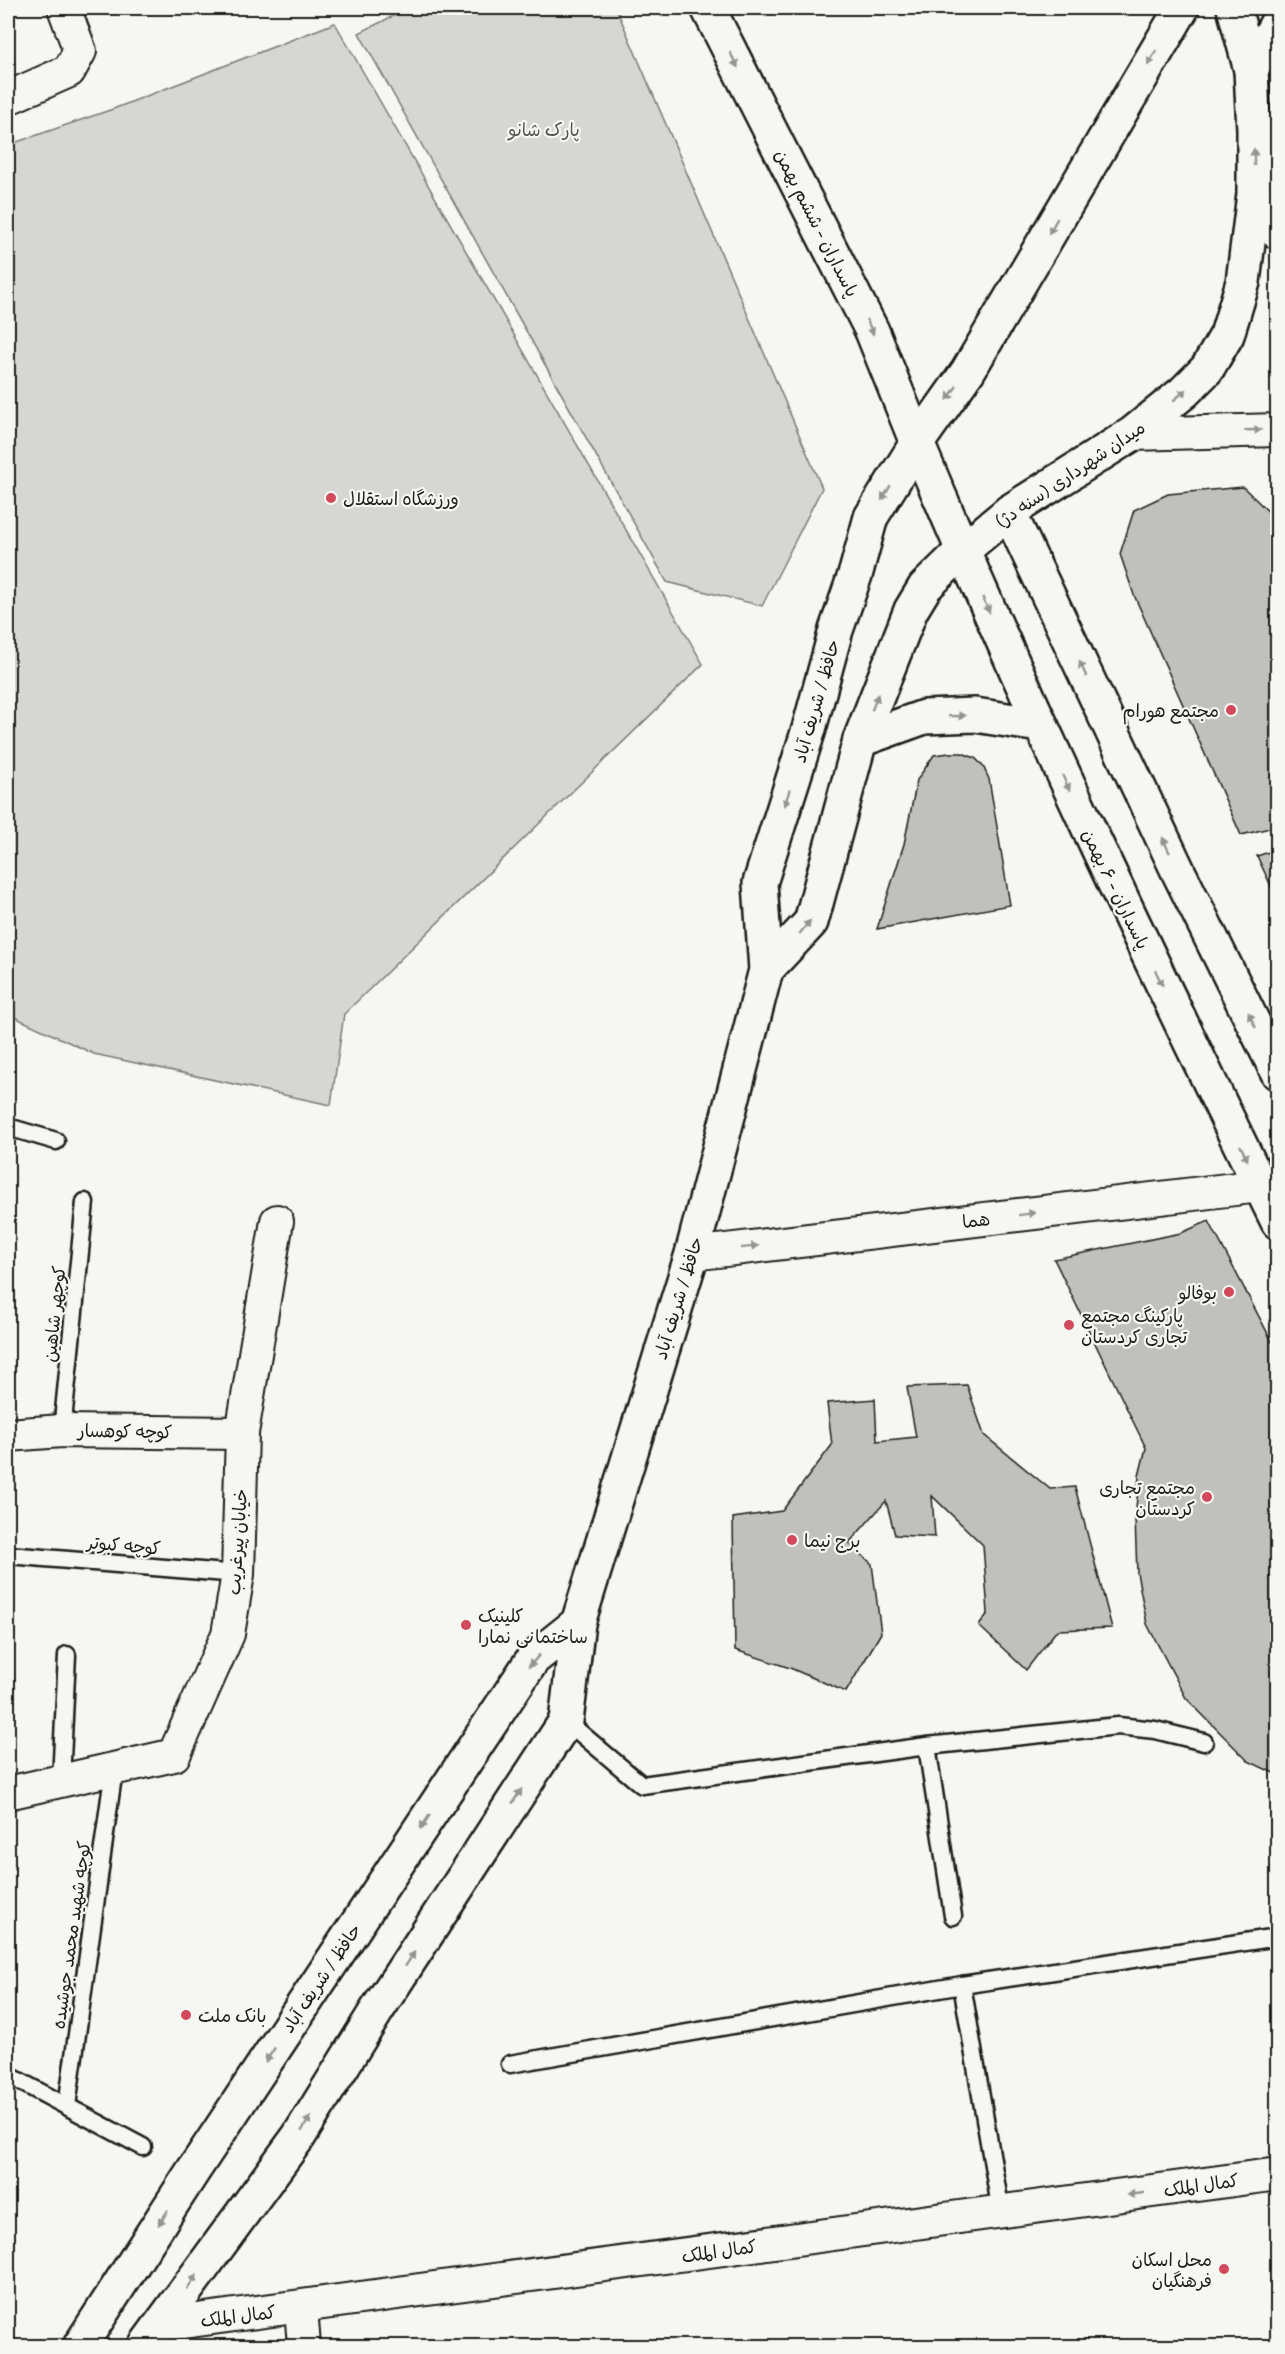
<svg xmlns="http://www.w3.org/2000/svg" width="1285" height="2354" font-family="'Patrick Hand','Playpen Sans Arabic',sans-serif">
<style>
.green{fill:#d6d6d2;stroke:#797977;stroke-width:1.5}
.building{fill:#c0c0bd;stroke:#1c1c1c;stroke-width:1.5}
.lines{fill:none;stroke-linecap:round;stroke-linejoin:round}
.lane-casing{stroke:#1c1c1c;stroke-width:21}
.street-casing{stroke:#1c1c1c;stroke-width:36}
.secondary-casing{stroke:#1c1c1c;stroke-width:38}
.lane{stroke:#f6f6f2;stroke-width:16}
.street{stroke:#f6f6f2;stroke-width:32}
.secondary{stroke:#f6f6f2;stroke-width:33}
.oneway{fill:#949492}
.poi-dot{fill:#d1495b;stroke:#f6f6f2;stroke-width:2}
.labels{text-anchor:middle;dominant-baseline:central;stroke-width:4.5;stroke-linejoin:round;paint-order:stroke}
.park-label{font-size:18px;fill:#545453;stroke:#f6f6f2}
.street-label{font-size:18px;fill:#1c1c1c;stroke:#f6f6f2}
.poi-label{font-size:18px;fill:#1c1c1c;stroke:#f6f6f2;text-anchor:start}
</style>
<rect width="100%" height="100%" fill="#f6f6f2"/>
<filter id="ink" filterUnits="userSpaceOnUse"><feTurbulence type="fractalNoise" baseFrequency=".0167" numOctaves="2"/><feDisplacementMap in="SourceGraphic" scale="12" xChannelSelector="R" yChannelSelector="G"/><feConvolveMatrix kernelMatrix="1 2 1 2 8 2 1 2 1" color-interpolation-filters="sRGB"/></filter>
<g filter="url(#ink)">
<!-- green -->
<g class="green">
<polygon points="409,8 616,8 822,488 762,606 667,582 359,33"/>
<polygon points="335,23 703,664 344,1014 331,1105 94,1054 8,1014 8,145 113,109"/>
</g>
<!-- building -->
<g class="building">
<polygon points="1243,487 1278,521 1278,826 1241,835 1134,595 1120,554 1134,510 1168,494"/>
<polygon points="950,753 962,753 975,758 983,766 989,779 1010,905 877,929 904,844 917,780 934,755"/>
<polygon points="1278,849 1278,901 1257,856"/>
<polygon points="1209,1221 1278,1353 1278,1775 1248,1761 1186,1698 1147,1624 1137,1573 1135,1519 1139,1476 1146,1448 1054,1259 1181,1233"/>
<polygon points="967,1385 984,1435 1050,1489 1075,1487 1112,1628 1057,1630 1026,1670 979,1626 988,1613 983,1545 932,1496 935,1537 895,1535 886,1501 849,1543 872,1564 881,1633 846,1692 790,1668 735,1650 733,1518 782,1511 832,1445 827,1403 875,1399 877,1441 916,1437 907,1387"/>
</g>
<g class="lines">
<defs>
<g id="lane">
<polyline points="8,1127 56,1141"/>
<polyline points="62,1431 85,1202"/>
<polyline points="8,1555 238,1574"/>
<polyline points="566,1721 642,1785 927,1746 953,1916"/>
<polyline points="927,1746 1118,1726 1155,1730 1204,1742"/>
<polyline points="61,1781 67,1655"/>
<polyline points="962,1985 1001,2212"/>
<polyline points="510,2064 962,1985 1278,1937"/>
<polyline points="8,2075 143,2147"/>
<polyline points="67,2106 114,1769"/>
</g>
<g id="street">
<polyline points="8,98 69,71 80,51 64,8"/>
<polyline points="1254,194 1278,233"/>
<polyline points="1132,434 1278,430"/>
<polyline points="692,1254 1260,1186"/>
<polyline points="8,1435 62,1431 242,1433"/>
<polyline points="8,1793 174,1755 228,1634 238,1574 242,1433 277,1221"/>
<polyline points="301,2308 304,2346"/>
<polyline points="161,2325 1278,2174"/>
</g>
<g id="secondary">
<path d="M1182,8L968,371L917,443C1028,707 1152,965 1278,1222"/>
<polyline points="1251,70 1278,21"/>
<polyline points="1009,512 1179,873 1278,1073"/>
<polyline points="860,740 924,717 975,715 1040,725"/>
<polyline points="766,970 811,922 860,740 911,610 925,587 962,551 1009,512 1132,434 1184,392 1207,369 1227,335 1243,282 1254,194 1254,130 1251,70 1234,8"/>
<polyline points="80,2346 193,2171 533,1659 578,1623"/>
<polyline points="145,2346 299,2136 377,2010 566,1721 578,1623 692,1254 766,970 760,883 809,729 836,630 856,572 871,517 917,443 872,331 708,8"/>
</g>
</defs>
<!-- lane casing -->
<use href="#lane" class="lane-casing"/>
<!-- street casing -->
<use href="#street" class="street-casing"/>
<!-- secondary casing -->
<use href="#secondary" class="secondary-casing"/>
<!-- lane -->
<use href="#lane" class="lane"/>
<!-- street -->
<use href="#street" class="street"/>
<!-- secondary -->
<use href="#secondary" class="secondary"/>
</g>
<!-- one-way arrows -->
<defs><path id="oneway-solid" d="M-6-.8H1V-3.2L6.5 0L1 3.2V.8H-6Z" transform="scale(1.5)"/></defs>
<g class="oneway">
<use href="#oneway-solid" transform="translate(1152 58) rotate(120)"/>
<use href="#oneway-solid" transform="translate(734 60) rotate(63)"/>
<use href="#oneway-solid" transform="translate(1254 157) rotate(-90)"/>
<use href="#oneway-solid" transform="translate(1053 226) rotate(120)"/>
<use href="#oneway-solid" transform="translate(870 327) rotate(65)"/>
<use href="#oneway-solid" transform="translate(952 393) rotate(125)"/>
<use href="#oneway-solid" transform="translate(1180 395) rotate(-40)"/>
<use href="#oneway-solid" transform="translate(1253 430) rotate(-2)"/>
<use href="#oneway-solid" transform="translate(886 493) rotate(122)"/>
<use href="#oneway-solid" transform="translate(986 605) rotate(66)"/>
<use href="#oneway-solid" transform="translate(1083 669) rotate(-115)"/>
<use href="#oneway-solid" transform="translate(875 702) rotate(-69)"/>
<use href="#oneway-solid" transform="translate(957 716) rotate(-1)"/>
<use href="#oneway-solid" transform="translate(1066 783) rotate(65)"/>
<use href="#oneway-solid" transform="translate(787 798) rotate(108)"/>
<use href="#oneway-solid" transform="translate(1166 845) rotate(-115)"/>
<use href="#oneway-solid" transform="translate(805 927) rotate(-51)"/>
<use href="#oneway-solid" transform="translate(1159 978) rotate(64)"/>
<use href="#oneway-solid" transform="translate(1252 1020) rotate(-116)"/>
<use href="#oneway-solid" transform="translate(1244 1153) rotate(64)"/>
<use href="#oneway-solid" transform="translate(1027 1214) rotate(-7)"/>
<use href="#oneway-solid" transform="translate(750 1247) rotate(-7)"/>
<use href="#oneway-solid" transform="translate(534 1661) rotate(131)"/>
<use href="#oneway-solid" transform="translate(517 1796) rotate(-57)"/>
<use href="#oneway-solid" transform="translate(425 1822) rotate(124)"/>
<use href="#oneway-solid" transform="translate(410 1959) rotate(-57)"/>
<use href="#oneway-solid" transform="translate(270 2055) rotate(124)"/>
<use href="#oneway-solid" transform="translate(306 2124) rotate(-58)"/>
<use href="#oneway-solid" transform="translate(1136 2194) rotate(172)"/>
<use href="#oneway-solid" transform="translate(163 2218) rotate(123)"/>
<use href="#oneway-solid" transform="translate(192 2282) rotate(-54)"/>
</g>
</g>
<!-- markers -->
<g class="poi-dot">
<circle cx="331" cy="498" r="6"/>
<circle cx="1231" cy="710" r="6"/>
<circle cx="1229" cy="1292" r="6"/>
<circle cx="1069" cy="1325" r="6"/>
<circle cx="1207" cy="1497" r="6"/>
<circle cx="792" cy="1540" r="6"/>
<circle cx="466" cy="1625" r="6"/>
<circle cx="186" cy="2015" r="6"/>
<circle cx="1224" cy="2269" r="6"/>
</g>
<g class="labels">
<!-- park labels -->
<g class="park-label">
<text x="544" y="129">پارک شانو</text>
</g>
<!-- street labels -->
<g class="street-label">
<text transform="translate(817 223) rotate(63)">پاسداران - ششم بهمن</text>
<text transform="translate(1070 474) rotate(-34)">میدان شهرداری (سنه دژ)</text>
<text transform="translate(816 701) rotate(-74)">حافظ / شریف آباد</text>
<text transform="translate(1116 889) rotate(64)">پاسداران - ۶ بهمن</text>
<text transform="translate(976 1220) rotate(-7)">هما</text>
<text transform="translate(678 1298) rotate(-73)">حافظ / شریف آباد</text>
<text transform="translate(54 1314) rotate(-84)">کوچهر شاهین</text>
<text transform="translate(125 1431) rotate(1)">کوچه کوهسار</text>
<text transform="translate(237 1542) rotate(-86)">خیابان پیرغریب</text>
<text transform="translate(124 1545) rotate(5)">کوچه کبوتر</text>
<text transform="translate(71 1935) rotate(-82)">کوچه شهید محمد جوشیده</text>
<text transform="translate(321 1978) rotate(-56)">حافظ / شریف آباد</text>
<text transform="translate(1201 2185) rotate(-8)">کمال الملک</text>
<text transform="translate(719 2251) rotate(-8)">کمال الملک</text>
<text transform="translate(238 2316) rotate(-7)">کمال الملک</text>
</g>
<!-- poi labels -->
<g class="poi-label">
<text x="343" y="498">ورزشگاه استقلال</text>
<text x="1219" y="710" text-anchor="end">مجتمع هورام</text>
<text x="1217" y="1292" text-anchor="end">بوفالو</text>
<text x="1081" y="1315">پارکینگ مجتمع<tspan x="1081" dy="21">تجاری کردستان</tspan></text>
<text x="1195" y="1487" text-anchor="end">مجتمع تجاری<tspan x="1195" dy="21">کردستان</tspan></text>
<text x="804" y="1540">برج نیما</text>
<text x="478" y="1615">کلینیک<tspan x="478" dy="21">ساختمانی نمارا</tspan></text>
<text x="198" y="2015">بانک ملت</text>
<text x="1212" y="2259" text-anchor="end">محل اسکان<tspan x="1212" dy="21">فرهنگیان</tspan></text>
</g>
</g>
<!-- margin -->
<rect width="1285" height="2354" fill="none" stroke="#f6f6f2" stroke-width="30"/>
<rect x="15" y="15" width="1255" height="2324" fill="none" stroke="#1c1c1c" stroke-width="2" filter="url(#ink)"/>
</svg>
